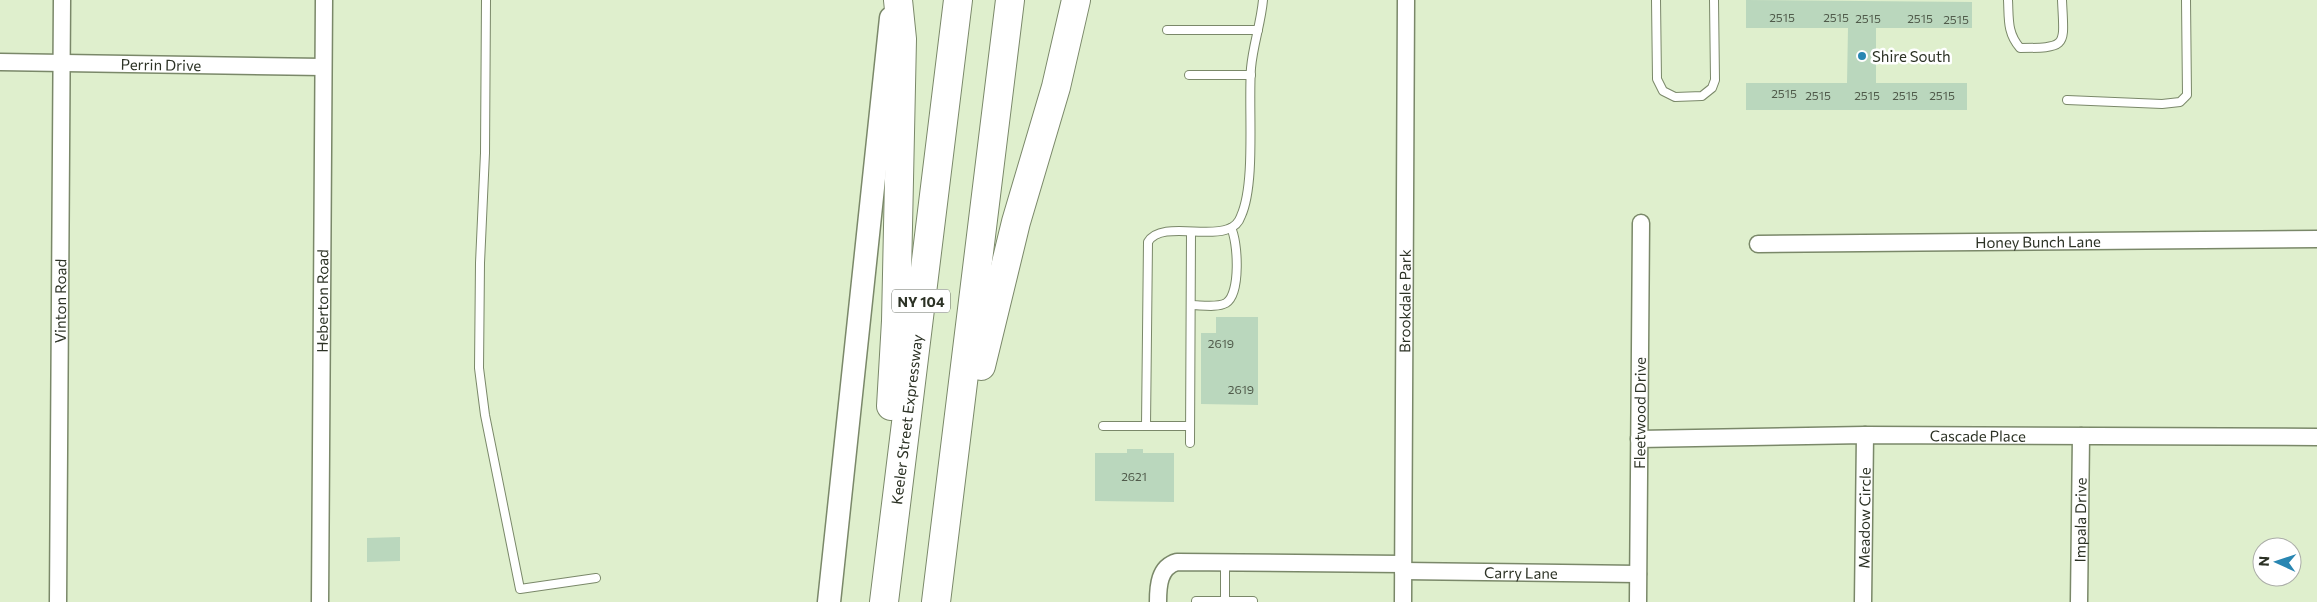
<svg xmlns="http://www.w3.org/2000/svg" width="2317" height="602" font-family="Commissioner,sans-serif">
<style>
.building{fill:#bad7bd}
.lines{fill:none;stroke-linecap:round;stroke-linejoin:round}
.lane-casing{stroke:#7a8869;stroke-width:10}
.street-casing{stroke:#7a8869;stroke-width:19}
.secondary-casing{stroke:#7a8869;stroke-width:25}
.highway-casing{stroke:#7a8869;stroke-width:30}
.lane{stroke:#fff;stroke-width:8}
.street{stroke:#fff;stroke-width:16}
.secondary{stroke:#fff;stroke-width:22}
.highway{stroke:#fff;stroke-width:28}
.poi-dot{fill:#2886b2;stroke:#fff;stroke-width:2}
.labels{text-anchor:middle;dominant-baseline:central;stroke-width:5;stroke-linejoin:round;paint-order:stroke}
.number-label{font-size:12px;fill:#505b4b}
.shield{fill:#fff;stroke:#6b7066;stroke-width:1}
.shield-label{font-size:14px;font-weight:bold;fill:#2c3225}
.poi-label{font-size:15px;fill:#2c3225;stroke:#fff;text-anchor:start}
.street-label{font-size:15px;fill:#2c3225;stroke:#fff}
</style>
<rect width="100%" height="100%" fill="#dfefcd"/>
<!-- building -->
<g class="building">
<polygon points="1746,0 1972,2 1972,28 1876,28 1876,83 1967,83 1967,110 1746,110 1746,83 1847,83 1848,28 1746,28"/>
<polygon points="1216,317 1258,317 1258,405 1201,404 1201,333 1216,333"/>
<polygon points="1127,449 1143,449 1143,453 1174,453 1174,502 1095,501 1095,453 1127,453"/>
<polygon points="400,537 400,561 367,562 367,538"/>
</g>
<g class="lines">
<defs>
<g id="lane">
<polyline points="486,0 485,153 480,263 479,368 485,415 520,589 596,578"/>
<polyline points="1656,0 1657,79 1663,91 1675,97 1702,96 1712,88 1715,80 1714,0"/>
<path d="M2008,0C2009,19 2007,33 2020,48C2069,48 2064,46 2062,0"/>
<polyline points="1167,30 1258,30"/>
<polyline points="1189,75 1251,75"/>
<polyline points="2067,100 2162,104 2180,102 2187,95 2186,0"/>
<path d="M1191,305C1201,305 1217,308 1226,303C1241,294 1238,241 1231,228"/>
<polyline points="1103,426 1190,426"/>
<path d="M1146,426L1148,242C1160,221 1207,238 1228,229C1234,227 1239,222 1241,216C1256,183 1248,107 1251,68C1253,45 1261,23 1263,0"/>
<polyline points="1190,443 1191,232"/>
<polyline points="1196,601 1253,601"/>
<polyline points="1225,601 1225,562"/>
</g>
<g id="street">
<path id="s1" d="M0,62L323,67"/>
<path id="s2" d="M1758,244L2317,239"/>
<path id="s3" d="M1639,439L1865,435L2317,437"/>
<path id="s4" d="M1403,571L1638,574"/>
<path id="s5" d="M58,602L62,0"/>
<path id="s6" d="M320,602L324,0"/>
<path d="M1158,602C1158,586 1159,567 1177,562L1403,564"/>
<path id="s7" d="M1403,602L1406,0"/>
<path id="s8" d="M1638,602L1641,223"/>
<path id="s9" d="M1863,602L1865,435"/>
<path id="s10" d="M2079,602L2081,436"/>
</g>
<polyline id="secondary" points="829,602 891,18"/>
<g id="highway">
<polyline points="981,366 1016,222 1056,87 1076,0"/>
<polyline points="891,406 896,321 902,39 898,0"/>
<path id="s11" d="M884,602L958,0"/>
<polyline points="936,602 1010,0"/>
</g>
</defs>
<!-- lane casing -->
<use href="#lane" class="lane-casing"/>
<!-- street casing -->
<use href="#street" class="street-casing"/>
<!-- secondary casing -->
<use href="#secondary" class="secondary-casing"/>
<!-- highway casing -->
<use href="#highway" class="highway-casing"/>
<!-- lane -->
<use href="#lane" class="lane"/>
<!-- street -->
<use href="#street" class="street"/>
<!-- secondary -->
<use href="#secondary" class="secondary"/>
<!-- highway -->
<use href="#highway" class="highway"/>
</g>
<!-- markers -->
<circle class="poi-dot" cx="1862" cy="56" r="5"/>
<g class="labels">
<!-- number labels -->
<g class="number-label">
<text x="1782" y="17">2515</text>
<text x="1836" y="17">2515</text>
<text x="1868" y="18">2515</text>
<text x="1920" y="18">2515</text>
<text x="1956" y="19">2515</text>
<text x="1784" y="93">2515</text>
<text x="1818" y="95">2515</text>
<text x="1867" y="95">2515</text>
<text x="1905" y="95">2515</text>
<text x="1942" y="95">2515</text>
<text x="1221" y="343">2619</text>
<text x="1241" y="389">2619</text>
<text x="1134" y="476">2621</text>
</g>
<!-- shield labels -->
<rect class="shield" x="892" y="289.5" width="58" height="23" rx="4"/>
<g class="shield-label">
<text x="921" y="301">NY 104</text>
</g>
<!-- poi labels -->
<g class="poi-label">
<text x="1872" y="56">Shire South</text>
</g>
<!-- street labels -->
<g class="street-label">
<text stroke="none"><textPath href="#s1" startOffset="161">Perrin Drive</textPath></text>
<text stroke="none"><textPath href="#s2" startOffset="280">Honey Bunch Lane</textPath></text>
<text stroke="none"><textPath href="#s5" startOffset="301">Vinton Road</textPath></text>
<text stroke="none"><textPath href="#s6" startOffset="301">Heberton Road</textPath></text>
<text stroke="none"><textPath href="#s7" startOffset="301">Brookdale Park</textPath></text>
<text stroke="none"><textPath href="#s8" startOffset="189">Fleetwood Drive</textPath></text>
<text stroke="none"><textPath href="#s11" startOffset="184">Keeler Street Expressway</textPath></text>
<text stroke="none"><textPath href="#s3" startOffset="339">Cascade Place</textPath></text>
<text stroke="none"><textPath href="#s9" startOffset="84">Meadow Circle</textPath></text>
<text stroke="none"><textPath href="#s10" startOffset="82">Impala Drive</textPath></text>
<text stroke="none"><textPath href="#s4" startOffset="118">Carry Lane</textPath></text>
</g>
</g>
<!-- north arrow -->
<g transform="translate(2277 562) rotate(273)"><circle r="24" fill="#ffffff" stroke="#abada8"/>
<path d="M0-4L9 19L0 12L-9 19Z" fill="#2886b2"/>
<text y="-8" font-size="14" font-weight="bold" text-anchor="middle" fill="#2c3225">N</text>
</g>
</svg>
